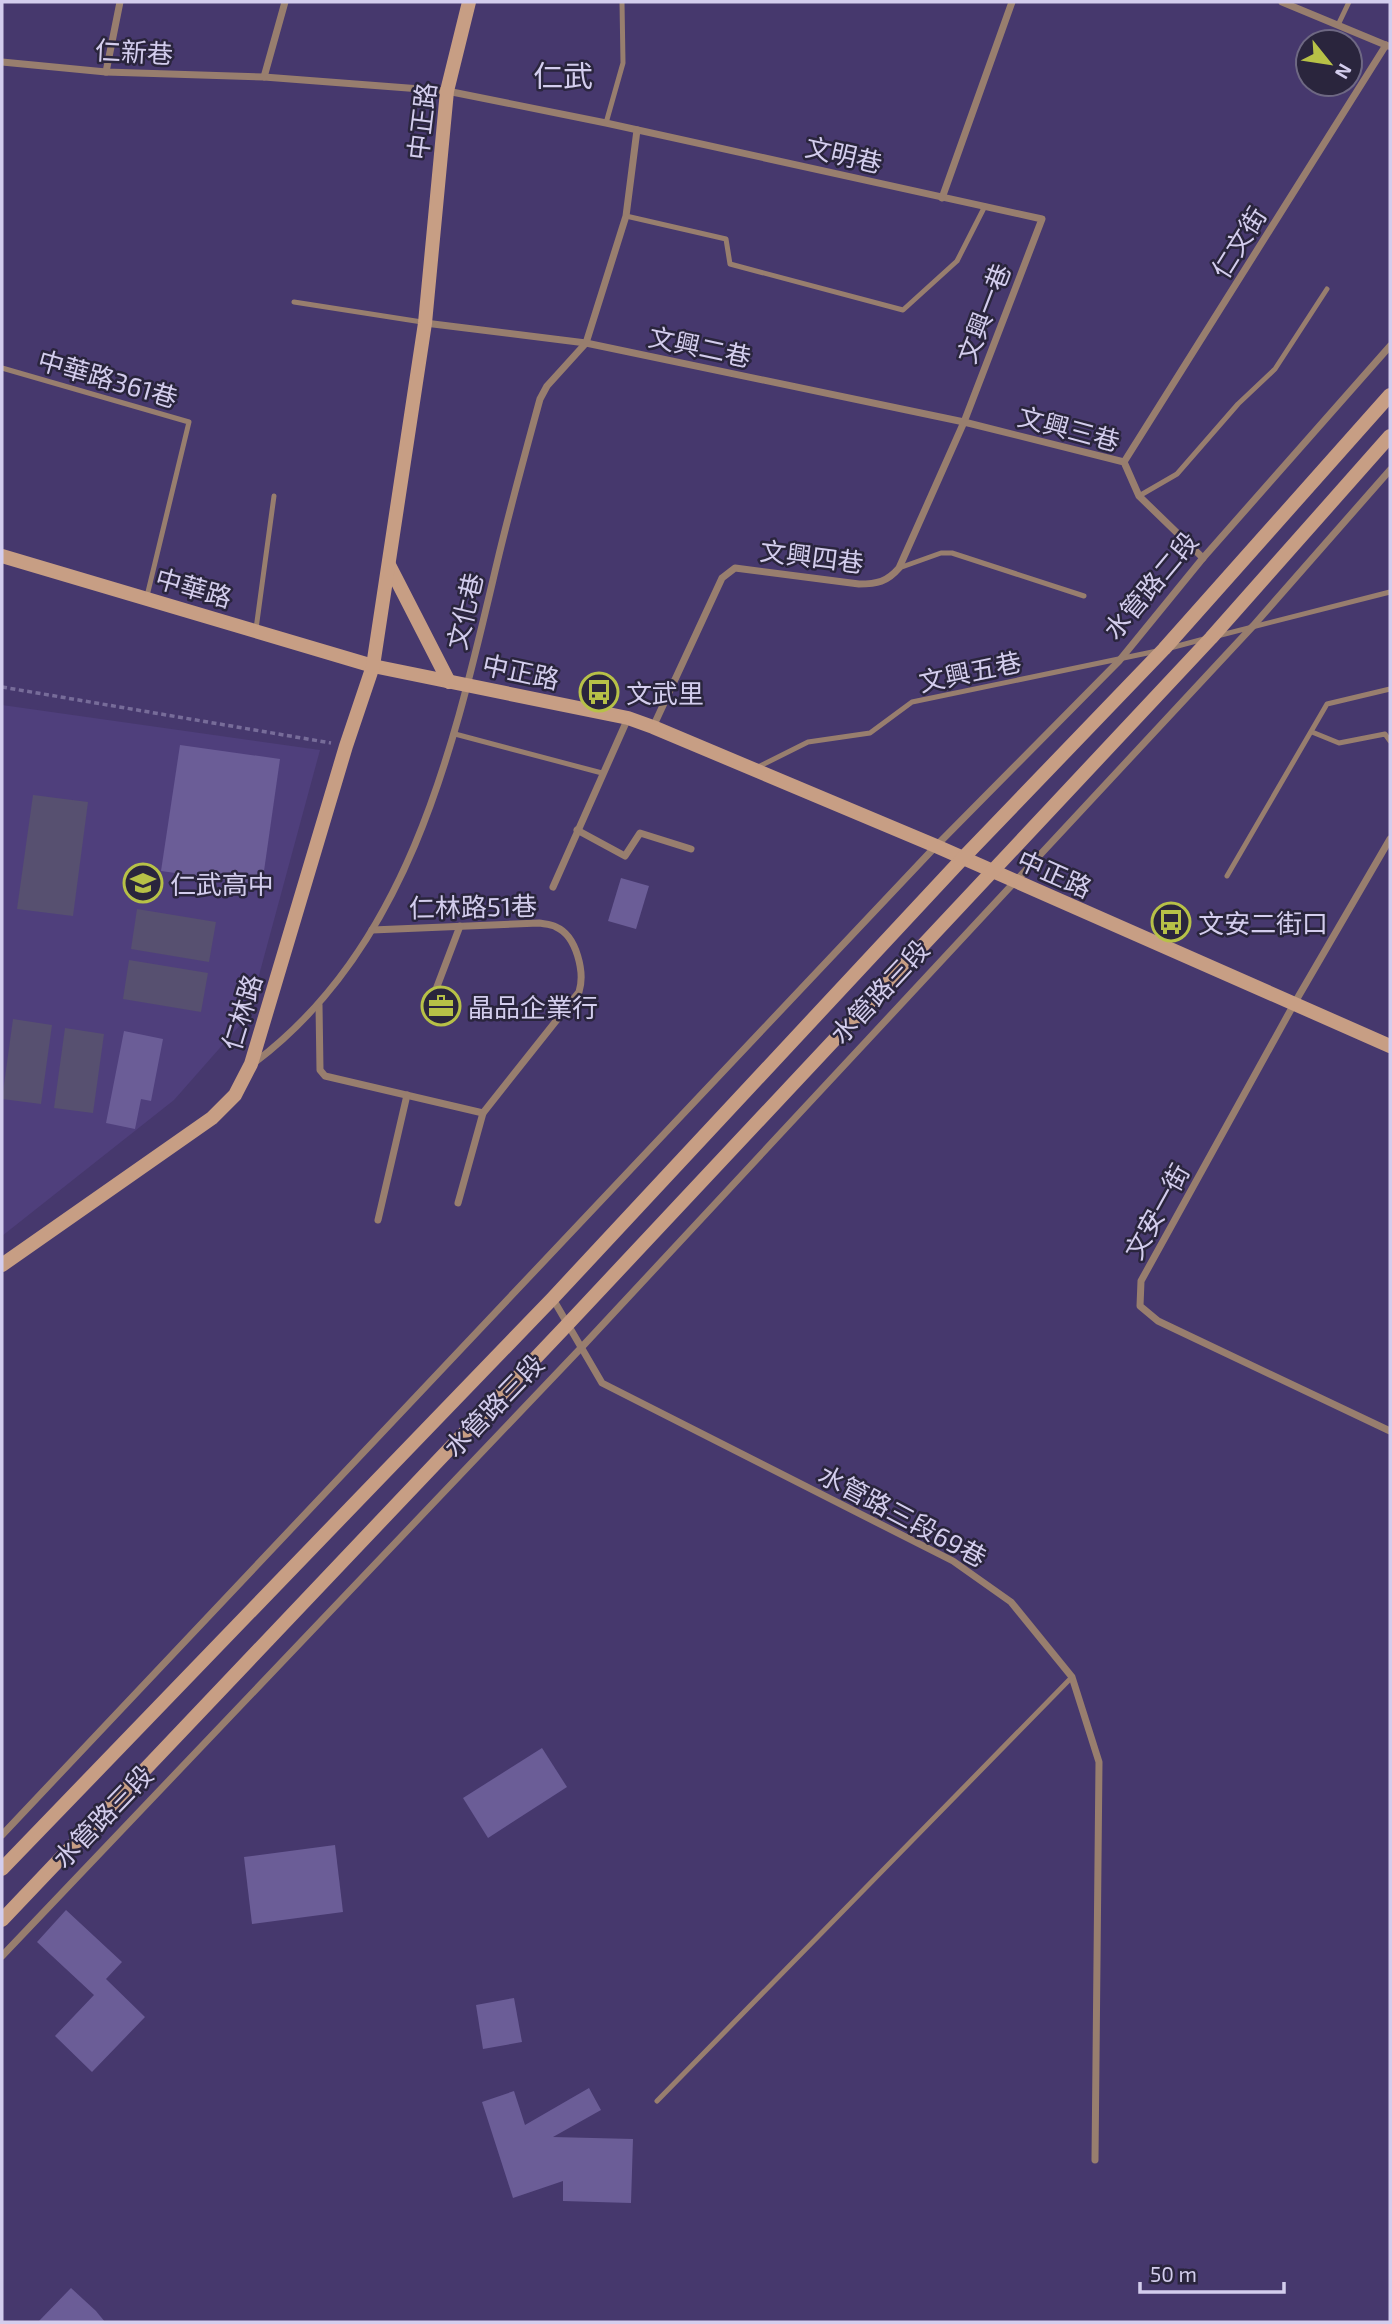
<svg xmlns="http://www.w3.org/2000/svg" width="1392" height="2324" font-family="'Exo 2','Noto Sans TC',sans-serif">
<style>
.built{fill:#4f3f7c}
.green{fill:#575070}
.building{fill:#6b5d97}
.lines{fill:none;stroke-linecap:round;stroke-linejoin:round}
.path{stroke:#776c99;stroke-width:3.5;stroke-dasharray:5 3.5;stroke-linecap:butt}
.lane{stroke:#987e6e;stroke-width:5}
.street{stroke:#987e6e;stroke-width:7}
.secondary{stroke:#c79e84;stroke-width:14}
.labels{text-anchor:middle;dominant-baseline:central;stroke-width:5;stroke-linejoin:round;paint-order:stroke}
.street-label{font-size:26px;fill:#d3cded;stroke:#2a253d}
.poi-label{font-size:26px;fill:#d3cded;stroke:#2a253d;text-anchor:start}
.quarter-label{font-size:30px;fill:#d3cded;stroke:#2a253d}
</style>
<rect width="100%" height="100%" fill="#46386d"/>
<!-- built -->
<polygon class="built" points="2,705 320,750 248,1016 174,1100 2,1236"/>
<!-- green -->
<g class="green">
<polygon points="33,795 88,802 73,916 17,909"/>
<polygon points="137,909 216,922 209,962 131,949"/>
<polygon points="129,960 208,973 201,1012 123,999"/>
<polygon points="13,1019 52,1025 41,1104 2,1099"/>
<polygon points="65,1028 104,1034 93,1113 54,1108"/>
</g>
<!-- building -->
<g class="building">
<polygon points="180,745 280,759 262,885 161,871"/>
<polygon points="621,878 649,886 636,929 608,921"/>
<polygon points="124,1031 163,1039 151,1101 141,1099 135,1129 106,1123"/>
<polygon points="542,1748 567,1787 488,1838 463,1798"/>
<polygon points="335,1845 343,1912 252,1924 244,1857"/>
<polygon points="66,1910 122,1962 106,1979 145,2017 92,2072 55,2036 94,1995 37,1942"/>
<polygon points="514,1998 522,2042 483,2049 476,2005"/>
<polygon points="589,2088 601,2110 553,2137 633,2139 631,2203 563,2201 563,2181 513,2198 482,2102 514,2091 525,2125"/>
<polygon points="71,2288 96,2311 105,2322 38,2322"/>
</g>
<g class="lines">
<!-- path -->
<polyline class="path" points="2,687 331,743"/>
<!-- lane -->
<g class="lane">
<polyline points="1338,25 1349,2"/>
<polyline points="606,123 623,63 622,2"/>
<polyline points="626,216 726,239 730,264 903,310 957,261 985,206"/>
<polyline points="294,302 422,322"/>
<polyline points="2,368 189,422 147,596"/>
<polyline points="1139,496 1177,474 1238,404 1275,369 1327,289"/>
<polyline points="899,568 941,553 952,553 1084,596"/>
<polyline points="256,629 274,496"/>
<polyline points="1217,636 1390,592"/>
<polyline points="1170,648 1204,639"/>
<polyline points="1312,732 1339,743 1385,734 1390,741"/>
<polyline points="455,734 602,773"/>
<polyline points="758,767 808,742 870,733 912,702 1157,651"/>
<polyline points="1227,876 1327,704 1390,689"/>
<polyline points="657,2101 1072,1677"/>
</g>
<!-- street -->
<g class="street">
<polyline points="1282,2 1388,46"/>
<path d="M2,62L106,72L264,77L447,91L606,123L1042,219L964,422L899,568C887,582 877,584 859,584L735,568L722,578L653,727"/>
<polyline points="106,72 120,2"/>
<polyline points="264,77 285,2"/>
<polyline points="942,198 1012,2"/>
<polyline points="425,323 586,343 964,422 1124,462 1139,496 1203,558"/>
<polyline points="1124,462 1386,45"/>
<polyline points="577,830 625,856 640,833 691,849"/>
<polyline points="1390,839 1294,1004 1141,1281 1140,1306 1158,1321 1390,1431"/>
<polyline points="553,887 628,718"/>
<path d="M319,1005L320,1070L325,1076L483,1113L579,992C585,973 577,936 556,927C552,924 544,924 539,923L372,930"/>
<polyline points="427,1013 460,926"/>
<path d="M254,1063C411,945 454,744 497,563C510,508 525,454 540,399L547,386L586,343L626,216L637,130"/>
<polyline points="458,1203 483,1113"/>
<polyline points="378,1220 407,1095"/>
<polyline points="553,1299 602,1383 953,1561 1011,1602 1072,1677 1099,1762 1095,2160"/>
<polyline points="2,1835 936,846 1119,661 1203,558 1390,346"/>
<polyline points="2,1956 580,1349 1253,626 1390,470"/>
</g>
<!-- secondary -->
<g class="secondary">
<polyline points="2,556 373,666 628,718 653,727 936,846 1390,1046"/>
<polyline points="389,565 449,682"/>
<polyline points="2,1265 212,1118 235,1095 251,1064 346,746 373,666 425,323 447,91 469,2"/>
<polyline points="2,1869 552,1299 963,858 1164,649 1390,395"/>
<polyline points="2,1920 566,1326 1211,638 1390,436"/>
</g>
</g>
<!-- icons -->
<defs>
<symbol id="bus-ring" viewBox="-11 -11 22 22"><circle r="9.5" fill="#2a253d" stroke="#b7c147" stroke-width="1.5"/><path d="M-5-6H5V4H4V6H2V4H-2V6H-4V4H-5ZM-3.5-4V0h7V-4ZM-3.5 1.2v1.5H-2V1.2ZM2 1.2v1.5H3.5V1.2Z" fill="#b7c147"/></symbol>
<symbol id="school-ring" viewBox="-11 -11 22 22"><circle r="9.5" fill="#2a253d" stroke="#b7c147" stroke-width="1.5"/><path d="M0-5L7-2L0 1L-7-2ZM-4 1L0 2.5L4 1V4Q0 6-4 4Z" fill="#b7c147"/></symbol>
<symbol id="office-ring" viewBox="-11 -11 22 22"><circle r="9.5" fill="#2a253d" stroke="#b7c147" stroke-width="1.5"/><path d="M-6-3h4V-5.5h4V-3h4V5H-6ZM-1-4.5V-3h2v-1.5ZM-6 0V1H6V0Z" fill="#b7c147"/></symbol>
</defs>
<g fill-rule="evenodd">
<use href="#bus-ring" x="577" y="670" width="44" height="44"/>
<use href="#school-ring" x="121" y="861" width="44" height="44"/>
<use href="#bus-ring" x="1149" y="900" width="44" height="44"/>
<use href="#office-ring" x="419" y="984" width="44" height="44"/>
</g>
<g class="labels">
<!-- street labels -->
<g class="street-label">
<text transform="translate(134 51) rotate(3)">仁新巷</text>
<text transform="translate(421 121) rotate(-83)">中正路</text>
<text transform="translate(844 154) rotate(13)">文明巷</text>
<text transform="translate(1238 242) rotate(-58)">仁文街</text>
<text transform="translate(983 313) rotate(-69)">文興一巷</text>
<text transform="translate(700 346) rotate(12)">文興二巷</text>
<text transform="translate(108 378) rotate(16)">中華路361巷</text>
<text transform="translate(1069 428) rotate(15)">文興三巷</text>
<text transform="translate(812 556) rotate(7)">文興四巷</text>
<text transform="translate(1150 585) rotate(-50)">水管路二段</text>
<text transform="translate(194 587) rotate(16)">中華路</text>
<text transform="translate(464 611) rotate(-77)">文化巷</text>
<text transform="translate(521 671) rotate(12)">中正路</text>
<text transform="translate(970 671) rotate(-12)">文興五巷</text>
<text transform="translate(1055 873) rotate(24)">中正路</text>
<text transform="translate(473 906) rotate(-1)">仁林路51巷</text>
<text transform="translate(879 991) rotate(-47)">水管路三段</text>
<text transform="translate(241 1012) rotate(-73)">仁林路</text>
<text transform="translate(1156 1211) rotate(-61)">文安一街</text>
<text transform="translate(493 1405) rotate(-46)">水管路三段</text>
<text transform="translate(903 1515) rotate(28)">水管路三段69巷</text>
<text transform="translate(102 1816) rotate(-46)">水管路三段</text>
</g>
<!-- poi labels -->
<g class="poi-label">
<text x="626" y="692">文武里</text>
<text x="170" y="883">仁武高中</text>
<text x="1198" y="922">文安二街口</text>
<text x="468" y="1006">晶品企業行</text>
</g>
<!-- quarter labels -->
<g class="quarter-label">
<text x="563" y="75">仁武</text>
</g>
</g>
<!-- border -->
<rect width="1392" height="2324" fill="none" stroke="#d3cded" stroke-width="7"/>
<!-- north arrow -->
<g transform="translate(1329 63) rotate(120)"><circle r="33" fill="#2a253d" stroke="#6e6883" stroke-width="2"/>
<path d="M0-5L12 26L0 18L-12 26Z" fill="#b7c147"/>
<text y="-10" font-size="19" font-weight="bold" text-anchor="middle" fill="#d3cded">N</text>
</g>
<!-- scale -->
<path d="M1140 2282v10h144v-10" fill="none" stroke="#d3cded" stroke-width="3.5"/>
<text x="1150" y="2282" font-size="21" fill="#d3cded" stroke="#2a253d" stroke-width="5" paint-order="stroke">50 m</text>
</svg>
